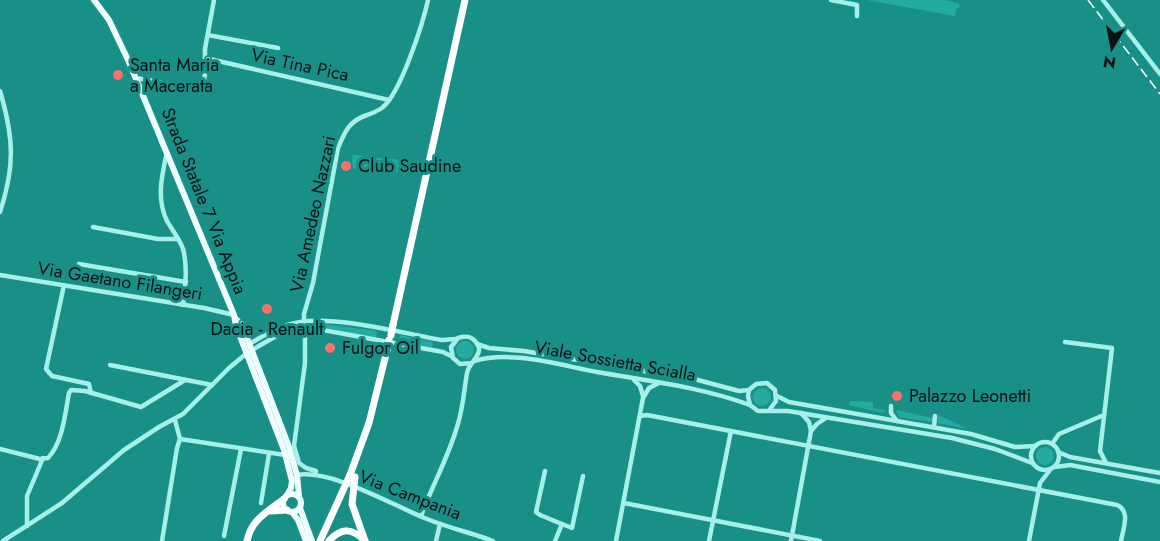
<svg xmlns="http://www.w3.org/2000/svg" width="1160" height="541" font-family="Jost,sans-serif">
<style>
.green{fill:#24aba0}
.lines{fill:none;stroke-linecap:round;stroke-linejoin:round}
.minor{stroke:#a7efe9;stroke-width:4.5}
.major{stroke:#efffff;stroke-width:6}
.highway{stroke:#fff;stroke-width:7}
.rail{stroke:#fff;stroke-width:1.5;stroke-dasharray:10 4.5;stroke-linecap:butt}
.highway-bridge{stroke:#fff;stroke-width:7}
.poi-dot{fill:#ff7065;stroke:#199087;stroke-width:2}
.labels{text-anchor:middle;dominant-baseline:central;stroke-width:6;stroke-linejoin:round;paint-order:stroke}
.poi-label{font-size:18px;fill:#111;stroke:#199087;text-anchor:start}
.street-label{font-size:18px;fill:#111;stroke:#199087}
</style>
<rect width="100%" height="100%" fill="#199087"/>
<!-- green -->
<g class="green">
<polygon points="867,0 944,0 958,3 960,7 956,9 955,16"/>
<polygon points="353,155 401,160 400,172 377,171 377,159 375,170 351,168"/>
<polygon points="323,324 377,331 376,338 323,327 308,326"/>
<polygon points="400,335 433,342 432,348 399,341"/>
<circle cx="465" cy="350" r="9"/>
<circle cx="762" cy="397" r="9"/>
<polygon points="850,401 873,402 873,408 886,410 883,413 849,405"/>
<polygon points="896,410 933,418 933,422 899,417"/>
<polygon points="938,415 969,429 937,423"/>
<circle cx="1045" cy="456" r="9"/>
</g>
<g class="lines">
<!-- minor -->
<g class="minor">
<polyline points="831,0 857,5 857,16"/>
<polyline points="1103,0 1160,74"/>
<polyline points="208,35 278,48"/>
<polyline points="205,58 205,49 214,0"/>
<path d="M136,78L198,89C207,83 205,68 205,58L389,100"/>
<path d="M0,91C14,138 15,167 0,212"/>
<path d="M167,152C162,175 156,198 167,221C172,230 180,239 183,249C188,267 185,287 183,305"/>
<polyline points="93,227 158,239 178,239"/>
<polyline points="79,264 186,282"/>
<polyline points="0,275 204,308 234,315"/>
<polyline points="64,285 46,369 52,376 89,384 91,393"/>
<path d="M304,322V314L313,283L338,148C345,131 349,121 367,115C372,113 379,111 383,107C401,92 423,23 428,0"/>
<polyline points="305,329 305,363 294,446 299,463 306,468 316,471 315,475"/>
<polyline points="1065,342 1112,348 1100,451 1106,463"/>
<path d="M249,344C265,335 281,325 300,322C339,316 402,333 442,340L456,339"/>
<polyline points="477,344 489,348 524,351 698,380 739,391 749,390"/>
<path d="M474,361C512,350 559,365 597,372C649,381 701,387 750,405"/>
<polyline points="110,365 212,385"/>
<polyline points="634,380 640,386 643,396"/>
<polyline points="777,396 789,402 971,434 1015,447 1035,446"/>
<polyline points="891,406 891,413 897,421"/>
<polyline points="770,409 776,401 775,390 767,383 756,384 749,390 748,396 750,405 758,411 788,411 952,438 995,449 1032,463"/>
<polyline points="801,413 809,422 811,431"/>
<path d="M640,416L647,415L1117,505C1131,511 1123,529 1121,541"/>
<polyline points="934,427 935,416"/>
<polyline points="180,439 285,455"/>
<circle cx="1045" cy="456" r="14"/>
<polyline points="1052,444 1059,434 1104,415"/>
<path d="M0,449L40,459L48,458C63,442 65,414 69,393L71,390L85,391L141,407L185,380"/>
<polyline points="1058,452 1070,457 1160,473"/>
<polyline points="1055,467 1070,465 1160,482"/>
<polyline points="545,471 536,512 540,515 562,524 555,541"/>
<path d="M297,475C332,469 394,506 427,519C449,528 472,533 493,541"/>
<polyline points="261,503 269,454"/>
<polyline points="624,503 820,541"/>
<path d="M421,516C432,486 448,458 457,427C463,409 464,391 467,373C469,361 487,353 475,341C470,335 464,336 458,338L451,347L453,358L460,364L472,363"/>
<polyline points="562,524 572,528 583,476"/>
<polyline points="27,526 27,496 43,458"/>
<polyline points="224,536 241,449"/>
<polyline points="3,541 62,503 124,450 159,427 183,414 229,368 247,353 278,335 288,332 305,329 323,330 443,352 451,356"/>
<polyline points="162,541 177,448 180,439 175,420"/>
<polyline points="436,541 440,524"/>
<polyline points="616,541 643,398 649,388 659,383"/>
<polyline points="709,541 731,431"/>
<polyline points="791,541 811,431 817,424 826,418"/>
<polyline points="1029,541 1040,483 1050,470"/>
</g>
<!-- major -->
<g class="major">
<polyline points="94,0 109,20 129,62 234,315 236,326 284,450 292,481 291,488 287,495"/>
<polyline points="236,319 242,325 288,444 297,475 299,496"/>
<circle cx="292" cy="503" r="9"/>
<polyline points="300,508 312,541"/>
<polyline points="292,512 298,520 306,541"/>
</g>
<!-- highway -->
<g class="highway">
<polyline points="393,325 465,0"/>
<polyline points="350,475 369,423 387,350"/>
<polyline points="271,511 287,510"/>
<path d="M247,541C251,520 267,512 284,499"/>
<path d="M329,541C342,527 352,528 365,541"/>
</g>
<!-- rail -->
<polyline class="rail" points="1088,0 1160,94"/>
<!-- highway-bridge -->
<g class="highway-bridge">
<polyline points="391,335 393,325"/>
<polyline points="387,350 389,340"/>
<polyline points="355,477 352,504 365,541"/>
<polyline points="320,541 350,475"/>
</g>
</g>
<!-- markers -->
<g class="poi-dot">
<circle cx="118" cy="75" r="6"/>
<circle cx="346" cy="166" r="6"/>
<circle cx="267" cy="309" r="6"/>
<circle cx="330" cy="348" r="6"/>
<circle cx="897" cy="396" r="6"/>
</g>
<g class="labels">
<!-- poi labels -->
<g class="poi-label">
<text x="130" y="65">Santa Maria<tspan x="130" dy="21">a Macerata</tspan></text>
<text x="358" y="166">Club Saudine</text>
<text x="267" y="329" text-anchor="middle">Dacia - Renault</text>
<text x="342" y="348">Fulgor Oil</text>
<text x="909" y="396">Palazzo Leonetti</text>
</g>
<!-- street labels -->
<g class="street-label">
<text transform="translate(300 65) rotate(12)">Via Tina Pica</text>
<text transform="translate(204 201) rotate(68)">Strada Statale 7 Via Appia</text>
<text transform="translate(313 214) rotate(-78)">Via Amedeo Nazzari</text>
<text transform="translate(120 281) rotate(9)">Via Gaetano Filangeri</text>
<text transform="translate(615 361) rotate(10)">Viale Sossietta Scialla</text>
<text transform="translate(410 495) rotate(21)">Via Campania</text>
</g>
</g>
<!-- north arrow -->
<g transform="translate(1112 48) rotate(190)" stroke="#199087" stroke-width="4.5" paint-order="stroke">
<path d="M0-4.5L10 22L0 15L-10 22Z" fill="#111111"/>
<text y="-9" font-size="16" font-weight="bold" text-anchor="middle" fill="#111111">N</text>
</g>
</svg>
